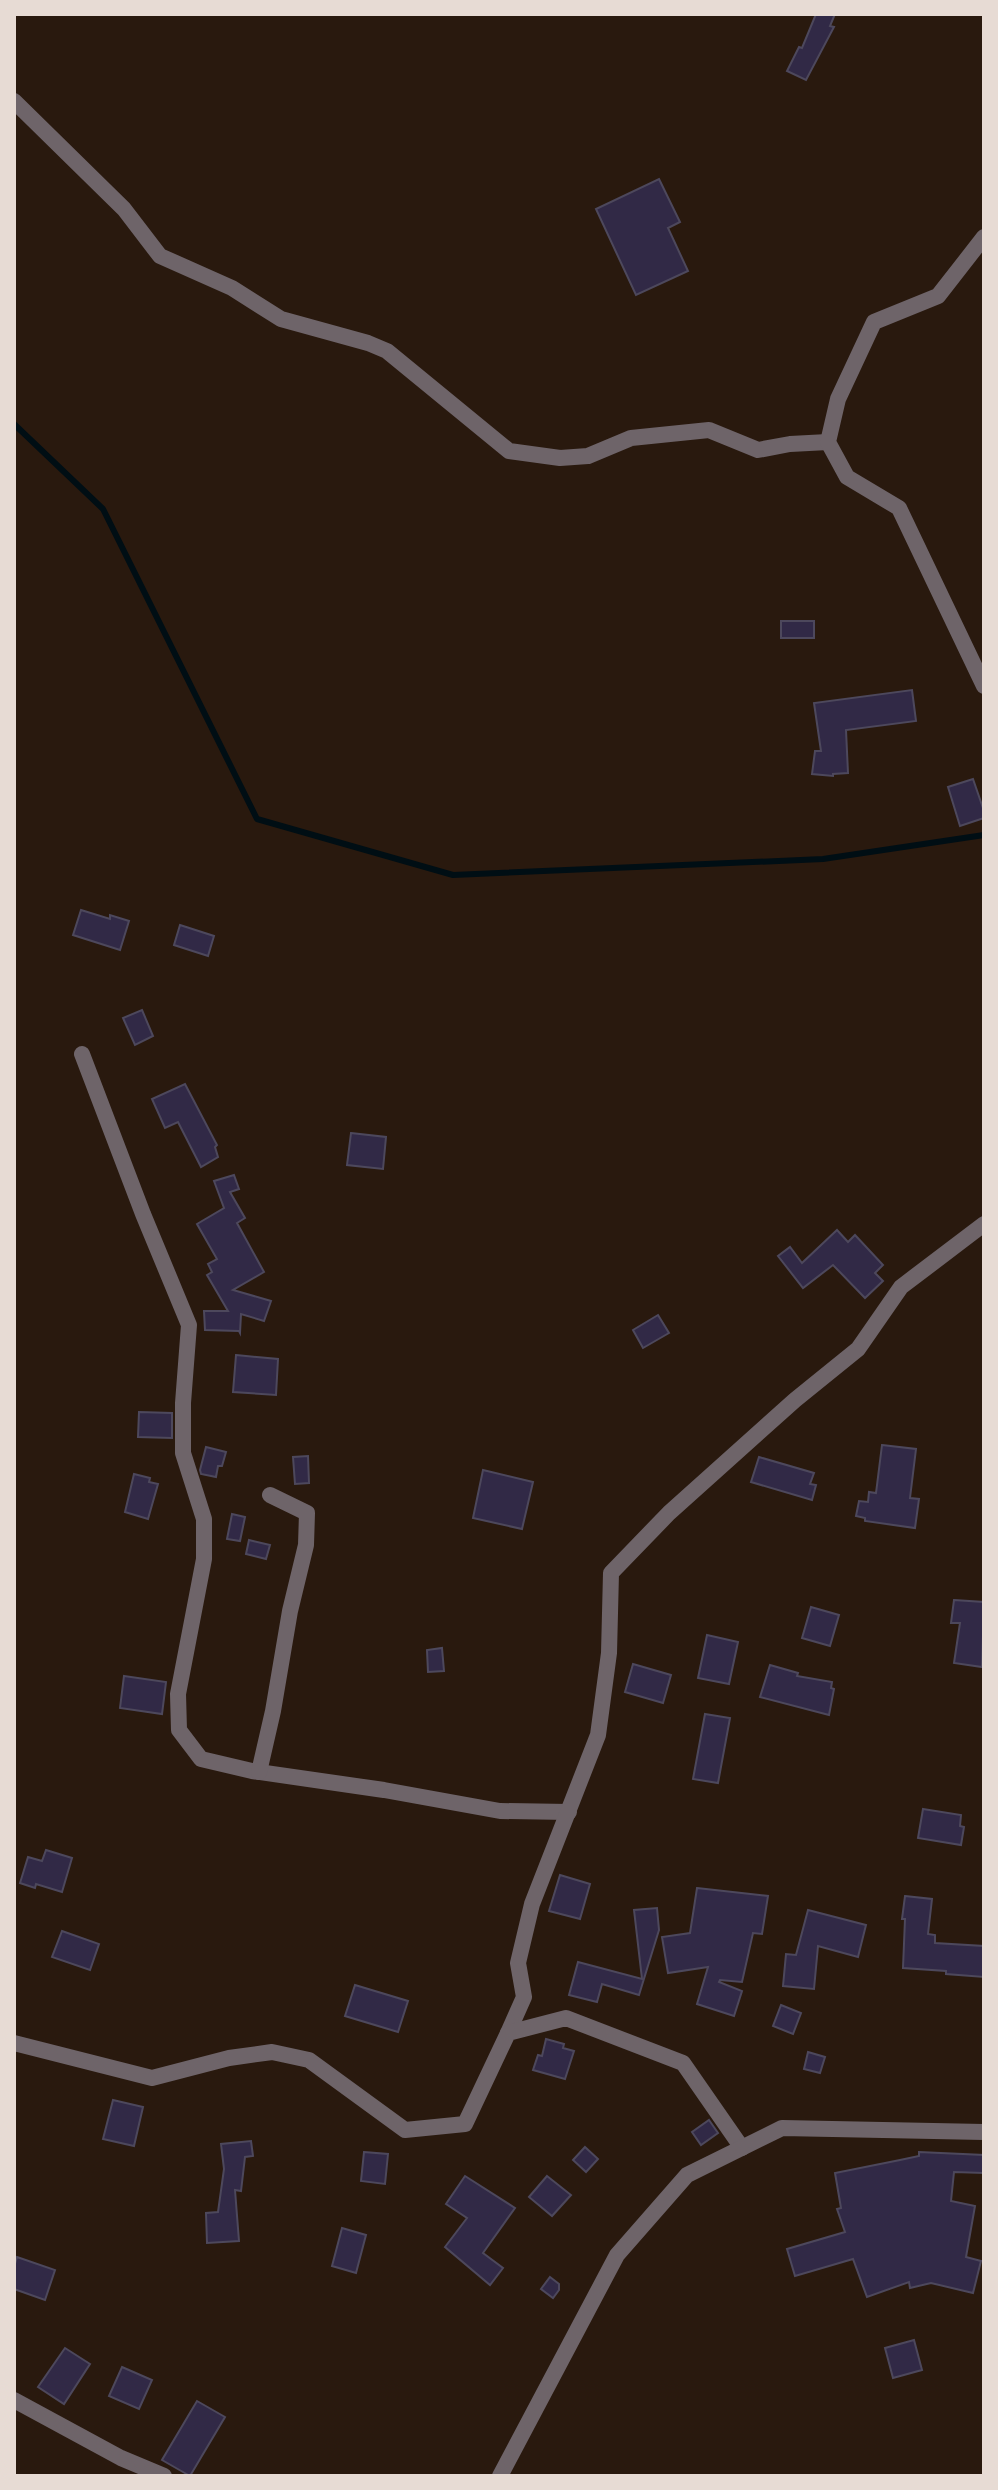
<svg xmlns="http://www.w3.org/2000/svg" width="998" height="2490" font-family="Signika,sans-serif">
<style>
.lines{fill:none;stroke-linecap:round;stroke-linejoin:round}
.stream{stroke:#000e14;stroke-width:6}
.building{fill:#312946;stroke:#4d485c;stroke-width:2}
.minor{stroke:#6e6469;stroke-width:16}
.tertiary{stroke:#6e6469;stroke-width:16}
</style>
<rect width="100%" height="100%" fill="#29190e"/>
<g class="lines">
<!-- stream -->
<polyline class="stream" points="14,424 103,509 257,819 453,875 823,859 984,835"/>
</g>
<!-- building -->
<g class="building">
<polygon points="816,14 835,14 830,26 834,27 806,80 787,71 799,47 802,48"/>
<polygon points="659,179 680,222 668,228 688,271 636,295 596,209"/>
<rect x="781" y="621" width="33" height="17"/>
<polygon points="912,690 916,721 846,730 848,773 833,774 833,776 812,774 815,751 821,751 814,703"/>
<polygon points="973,779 984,811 984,818 960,826 948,787"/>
<polygon points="81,910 110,919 110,915 129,921 120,950 73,935"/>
<polygon points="180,925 214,936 208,956 174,945"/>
<polygon points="142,1010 153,1036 135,1045 123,1018"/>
<polygon points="185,1084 217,1145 215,1147 218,1157 201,1167 178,1122 165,1128 152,1099"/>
<polygon points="351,1133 386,1137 383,1169 347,1165"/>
<polygon points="234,1175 239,1189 230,1192 245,1218 237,1223 264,1272 233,1290 271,1301 264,1321 241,1314 240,1333 239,1331 205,1330 204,1311 228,1311 207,1275 212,1272 208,1264 217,1259 197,1224 224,1208 214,1181"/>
<polygon points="837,1230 848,1242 855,1235 883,1265 875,1273 883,1281 865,1298 833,1265 803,1288 778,1256 790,1247 802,1263"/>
<polygon points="658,1315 669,1333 643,1348 633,1330"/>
<polygon points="236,1355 278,1359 276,1395 233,1392"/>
<polygon points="139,1412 172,1413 172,1438 138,1437"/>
<polygon points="882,1445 916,1449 910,1498 919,1499 915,1528 865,1521 865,1518 856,1516 859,1501 868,1502 869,1492 876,1493"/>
<polygon points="206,1447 226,1452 222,1466 218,1466 216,1477 201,1474 200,1470"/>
<polygon points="308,1456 309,1483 295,1484 293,1457"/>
<polygon points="759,1457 814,1473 810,1484 816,1485 812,1500 751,1482"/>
<polygon points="483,1470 533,1482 522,1529 473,1518"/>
<polygon points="134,1474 150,1478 149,1482 158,1484 148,1519 125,1512"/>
<polygon points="232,1514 245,1517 240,1541 227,1539"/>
<polygon points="249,1540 270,1545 266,1559 246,1554"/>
<polygon points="954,1600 984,1602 982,1667 954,1663 960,1623 951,1623"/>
<polygon points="811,1607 839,1615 830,1646 802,1638"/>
<polygon points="707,1635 738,1642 729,1684 698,1678"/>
<polygon points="442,1648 444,1671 428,1672 427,1650"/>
<polygon points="633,1664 671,1675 663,1703 625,1692"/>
<polygon points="770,1665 798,1673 797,1676 832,1682 831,1688 834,1689 829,1715 760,1697"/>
<polygon points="124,1676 166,1682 162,1714 120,1708"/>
<polygon points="705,1714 730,1718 718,1783 693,1779"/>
<polygon points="923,1809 961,1815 960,1826 964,1827 961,1845 918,1838"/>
<polygon points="46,1850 72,1858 62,1892 36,1884 35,1888 20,1883 28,1857 42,1861"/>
<polygon points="560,1875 590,1884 580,1919 549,1911"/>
<polygon points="697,1888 768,1896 762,1934 753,1933 742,1982 720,1980 719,1982 742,1991 734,2016 697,2004 708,1967 668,1973 662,1937 690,1933"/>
<polygon points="905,1896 932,1899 928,1934 935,1935 935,1943 984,1946 984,1977 946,1974 946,1971 903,1968 905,1919 902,1919"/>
<polygon points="657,1908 659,1930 639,1995 602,1984 597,2002 569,1995 578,1962 642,1979 634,1910"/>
<polygon points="808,1910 866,1925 858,1957 818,1946 814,1989 783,1986 786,1954 796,1955"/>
<polygon points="62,1931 99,1944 90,1970 52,1957"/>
<polygon points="355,1985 408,2001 398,2032 345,2016"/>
<polygon points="781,2005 801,2013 793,2034 773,2026"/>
<polygon points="546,2039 564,2044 563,2048 574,2051 565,2079 533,2070 538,2055 542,2056"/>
<polygon points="808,2052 825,2057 820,2073 804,2069"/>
<polygon points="113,2100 143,2107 134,2146 103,2139"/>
<polygon points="709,2120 718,2133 701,2145 692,2132"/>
<polygon points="251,2141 253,2156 245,2157 241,2191 235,2190 239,2241 207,2243 206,2213 218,2212 224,2169 221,2144"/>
<polygon points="585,2147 598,2159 586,2172 573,2160"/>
<polygon points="364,2152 388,2154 385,2184 361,2181"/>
<polygon points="919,2152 984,2155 984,2173 954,2172 951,2201 975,2206 966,2257 981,2261 973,2293 931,2283 910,2288 909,2282 867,2297 853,2259 795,2276 787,2249 845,2232 837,2209 841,2208 835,2173 900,2160 919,2156"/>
<polygon points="465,2176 515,2208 483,2253 503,2268 490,2285 445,2247 467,2218 446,2204"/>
<polygon points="547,2176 571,2195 552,2216 529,2197"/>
<polygon points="342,2228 366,2235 356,2273 332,2266"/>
<polygon points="17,2257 55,2270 45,2300 14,2289 14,2267"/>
<polygon points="550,2277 559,2284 559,2290 553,2298 541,2289"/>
<polygon points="914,2340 922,2370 893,2378 885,2348"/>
<polygon points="65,2348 90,2364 64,2404 38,2387"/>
<polygon points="122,2367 152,2380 139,2409 109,2396"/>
<polygon points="197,2401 225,2417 190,2476 162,2460"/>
</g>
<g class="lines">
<!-- minor -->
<g class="minor">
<polyline points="14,101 124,209 160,256 232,288 281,319 368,343 387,351 509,451 560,458 588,456 631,438 709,430 758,450 790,444 828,442"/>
<polyline points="984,237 938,296 874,322 838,399 828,442 847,477 899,508 984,686"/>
<polyline points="82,1054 143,1214 189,1325 183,1403 183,1453 204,1519 204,1559 178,1694 179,1730 201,1759 252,1771 384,1790 500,1811 569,1812"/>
<polyline points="259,1772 273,1711 290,1611 306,1545 307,1513 270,1495"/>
<polyline points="508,2033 524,1997 518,1963 532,1904 598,1735 609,1653 611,1573 669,1513 795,1400 858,1349 901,1287 984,1224"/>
<polyline points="14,2043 152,2078 229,2058 272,2052 309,2060 405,2130 465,2124 508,2033 566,2018 683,2063 742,2148"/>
<polyline points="14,2400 121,2458 164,2476"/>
</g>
<!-- tertiary -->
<polyline class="tertiary" points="500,2476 617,2255 687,2175 782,2128 984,2132"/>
</g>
<!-- border -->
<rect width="998" height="2490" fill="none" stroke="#e7dbd4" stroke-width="32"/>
</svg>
